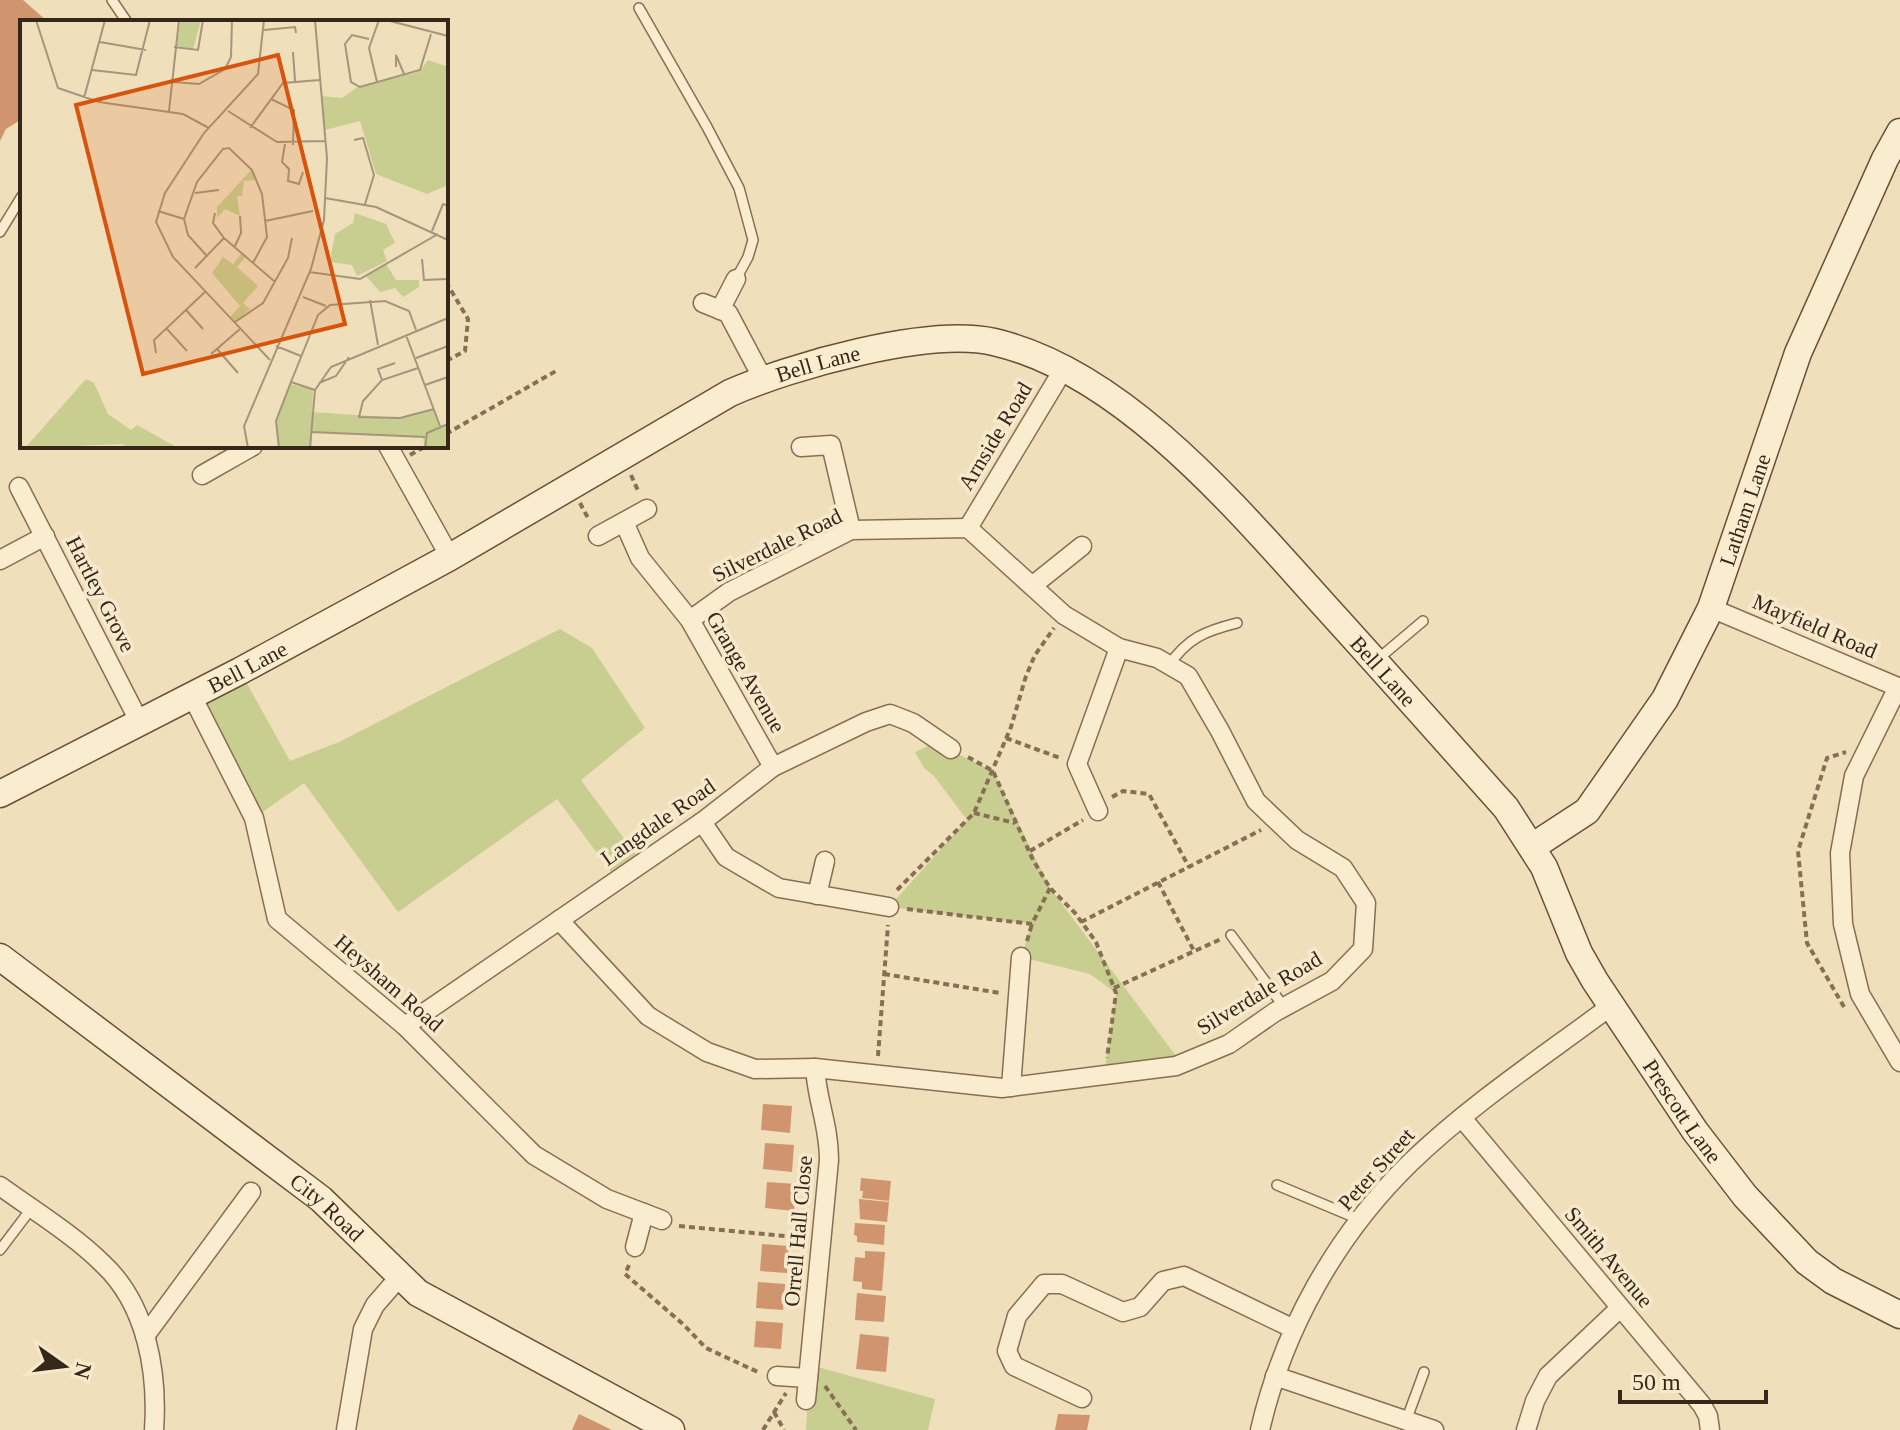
<svg xmlns="http://www.w3.org/2000/svg" width="1900" height="1430" font-family="Georgia,serif">
<style>
.green{fill:#c7ce8f}
.building{fill:#d0956e}
.lines{fill:none;stroke-linecap:round;stroke-linejoin:round}
.lane-casing{stroke:#876f54;stroke-width:12}
.street-casing{stroke:#876f54;stroke-width:21}
.secondary-casing{stroke:#695038;stroke-width:29}
.path{stroke:#876f54;stroke-width:4;stroke-dasharray:6 4;stroke-linecap:butt}
.lane{stroke:#faecce;stroke-width:9}
.street{stroke:#faecce;stroke-width:18}
.secondary{stroke:#faecce;stroke-width:26}
.labels{text-anchor:middle;dominant-baseline:central;stroke-width:7;stroke-linejoin:round;paint-order:stroke}
.street-label{font-size:22px;fill:#35271a;stroke:#f7e9cb}
.inset-road{fill:none;stroke:#a5957b;stroke-width:2}
.view{fill:#d6540d;fill-opacity:0.15;stroke:#d6540d;stroke-width:4}
.inset-edge{fill:none;stroke:#35271a;stroke-width:4}
</style>
<rect width="100%" height="100%" fill="#f0dfbb"/>
<!-- green -->
<g class="green">
<polygon points="560,629 592,648 645,728 581,780 642,863 617,880 557,799 398,912 304,783 254,818 192,696 240,671 290,761 339,742"/>
<polygon points="935,743 993,771 1050,888 1182,1064 1104,1077 1116,993 1090,974 1021,957 1032,924 889,907 967,820 934,776 924,768 915,752"/>
<polygon points="810,1365 935,1399 928,1430 806,1430"/>
</g>
<!-- building -->
<g class="building">
<polygon points="0,0 23,0 48,22 22,22 22,119 6,129 0,141"/>
<polygon points="763,1104 792,1106 790,1133 761,1130"/>
<polygon points="765,1143 794,1145 792,1172 763,1169"/>
<polygon points="861,1178 891,1181 889,1201 862,1198 863,1191 860,1191"/>
<polygon points="767,1182 796,1184 794,1211 765,1208"/>
<polygon points="859,1199 889,1202 887,1222 860,1219"/>
<polygon points="855,1223 885,1225 884,1245 857,1242 857,1236 854,1235"/>
<polygon points="762,1244 789,1246 787,1273 760,1271"/>
<polygon points="865,1251 885,1252 882,1291 862,1289 862,1282 853,1281 855,1257 865,1258"/>
<polygon points="758,1282 785,1284 783,1310 756,1308"/>
<polygon points="857,1293 886,1296 884,1322 855,1320"/>
<polygon points="756,1321 783,1323 781,1349 754,1347"/>
<polygon points="860,1334 889,1337 886,1372 856,1369"/>
<polygon points="579,1414 612,1430 572,1430"/>
<polygon points="1058,1414 1090,1415 1087,1430 1055,1430"/>
</g>
<g class="lines">
<defs>
<g id="lane">
<polyline points="112,0 127,22"/>
<polyline points="639,8 707,127 739,188 753,240 748,257 736,279"/>
<polyline points="0,232 22,196"/>
<polyline points="1378,659 1423,621"/>
<path d="M1169,665C1188,638 1205,631 1237,623"/>
<polyline points="1231,935 1284,1007"/>
<polyline points="1277,1185 1361,1220"/>
<polyline points="0,1250 31,1209"/>
<polyline points="1406,1421 1424,1372"/>
</g>
<g id="street">
<polyline points="703,303 728,313 763,379"/>
<polyline points="720,310 736,279"/>
<polyline points="388,446 450,557"/>
<polyline points="801,447 831,445 851,530"/>
<polyline points="202,475 253,446"/>
<polyline points="19,487 140,723"/>
<polyline points="624,522 640,558 690,620 773,767"/>
<polyline points="968,528 1063,370"/>
<polyline points="598,536 647,509"/>
<polyline points="0,560 45,536"/>
<polyline points="1032,586 1082,546"/>
<polyline points="1711,608 1900,688"/>
<polyline points="1898,687 1854,776 1840,853 1843,924 1860,994 1900,1062"/>
<polyline points="192,696 254,818 277,919 405,1026 534,1155 607,1199 662,1220"/>
<polyline points="1098,811 1077,764 1119,648"/>
<polyline points="702,822 726,857 779,888 889,907"/>
<polyline points="817,895 825,861"/>
<polyline points="559,920 648,1016 707,1052 755,1069 815,1068 1002,1088 1176,1066 1229,1044 1275,1012 1332,981 1363,949 1366,903 1343,868 1297,840 1256,801 1220,731 1188,676 1157,658 1119,648 1064,615 968,528 851,530 729,592 690,620"/>
<polyline points="405,1026 702,822 773,767 866,722 890,714 913,723 951,749"/>
<polyline points="1011,1087 1021,957"/>
<polyline points="1462,1118 1702,1405 1708,1416 1710,1430"/>
<path d="M0,1186C33,1210 74,1235 103,1264C147,1305 158,1373 154,1430"/>
<polyline points="635,1247 644,1213"/>
<polyline points="145,1336 251,1192"/>
<polyline points="777,1376 808,1378"/>
<polyline points="1275,1376 1434,1430"/>
<polyline points="1082,1398 1014,1366 1007,1351 1017,1316 1044,1284 1062,1284 1123,1312 1140,1307 1163,1281 1184,1276 1294,1329"/>
<path d="M806,1400L829,1160C829,1125 817,1101 815,1068"/>
<polyline points="346,1430 363,1329 375,1305 401,1275"/>
<path d="M1260,1430C1283,1330 1336,1235 1410,1163C1471,1104 1544,1056 1611,1006"/>
<polyline points="1526,1430 1535,1401 1548,1376 1620,1308"/>
</g>
<g id="secondary">
<path id="s1" d="M0,794L240,671L450,557L730,393C791,366 929,327 994,342C1124,372 1238,510 1325,606C1386,673 1446,741 1506,808L1544,867L1579,953L1595,981L1695,1131L1745,1196L1807,1262L1833,1281L1900,1315"/>
<path id="s2" d="M1532,847L1587,811L1665,699L1711,608L1798,353L1885,159L1900,132"/>
<path id="s3" d="M0,957L321,1199L418,1293L671,1430"/>
</g>
</defs>
<!-- lane casing -->
<use href="#lane" class="lane-casing"/>
<!-- street casing -->
<use href="#street" class="street-casing"/>
<!-- secondary casing -->
<use href="#secondary" class="secondary-casing"/>
<!-- path -->
<g class="path">
<polyline points="446,282 468,319 465,351 446,361"/>
<polyline points="446,434 556,371"/>
<polyline points="410,455 426,446"/>
<polyline points="631,475 639,493"/>
<polyline points="580,503 589,520"/>
<polyline points="1006,738 1060,758"/>
<polyline points="968,757 993,771 1033,860 1050,888 1075,913 1096,942 1116,993 1107,1058"/>
<polyline points="1112,797 1123,791 1149,794 1189,867"/>
<polyline points="974,813 1015,823"/>
<polyline points="1030,851 1083,820"/>
<polyline points="1158,882 1194,951"/>
<polyline points="897,890 974,813 1011,727 1026,676 1035,655 1054,628"/>
<polyline points="907,909 1032,924 1050,888"/>
<polyline points="1081,922 1261,830"/>
<polyline points="1027,941 1032,924"/>
<polyline points="884,974 1000,993"/>
<polyline points="1114,988 1221,939"/>
<polyline points="1844,1007 1807,943 1798,851 1827,758 1846,752"/>
<polyline points="878,1056 888,925"/>
<polyline points="679,1226 806,1238"/>
<polyline points="629,1265 625,1274 684,1325 706,1348 760,1373"/>
<polyline points="825,1386 856,1430"/>
<polyline points="774,1412 784,1430"/>
<polyline points="763,1430 786,1393"/>
</g>
<!-- lane -->
<use href="#lane" class="lane"/>
<!-- street -->
<use href="#street" class="street"/>
<!-- secondary -->
<use href="#secondary" class="secondary"/>
</g>
<g class="labels">
<!-- street labels -->
<g class="street-label">
<text stroke="none"><textPath href="#s1" startOffset="926">Bell Lane</textPath></text>
<text transform="translate(995 436) rotate(-59)">Arnside Road</text>
<text stroke="none"><textPath href="#s2" startOffset="408">Latham Lane</textPath></text>
<text transform="translate(777 545) rotate(-26)">Silverdale Road</text>
<text transform="translate(101 594) rotate(63)">Hartley Grove</text>
<text transform="translate(1815 626) rotate(23)">Mayfield Road</text>
<text stroke="none"><textPath href="#s1" startOffset="278">Bell Lane</textPath></text>
<text stroke="none"><textPath href="#s1" startOffset="1622">Bell Lane</textPath></text>
<text transform="translate(746 672) rotate(60)">Grange Avenue</text>
<text transform="translate(658 822) rotate(-35)">Langdale Road</text>
<text transform="translate(389 983) rotate(41)">Heysham Road</text>
<text transform="translate(1259 993) rotate(-31)">Silverdale Road</text>
<text stroke="none"><textPath href="#s1" startOffset="2158">Prescott Lane</textPath></text>
<text transform="translate(1376 1169) rotate(-48)">Peter Street</text>
<text stroke="none"><textPath href="#s3" startOffset="412">City Road</textPath></text>
<text transform="translate(798 1231) rotate(-85)">Orrell Hall Close</text>
<text transform="translate(1609 1257) rotate(50)">Smith Avenue</text>
</g>
</g>
<!-- overview -->
<g transform="translate(20 20)">
<rect width="428" height="428" fill="#f0dfbb"/>
<path d="M160,0H181L173,29L157,26ZM408,40L428,47V165L407,174L356,154L340,101L305,110L301,76L322,78L339,66L399,52ZM232,149L236,160L224,161L222,176H217L220,196L205,189L197,198V187ZM335,193L366,204L375,223L363,230L367,241L337,256L332,245L310,242L315,214L333,203ZM222,233L226,236L217,247L238,266L223,283L230,289L215,302L210,297L220,286L192,253L203,237L213,244ZM366,244L376,260H399V267L383,277L375,268L360,272L346,256ZM66,359L74,363L88,394L111,410L117,405L158,428H106L103,424L5,428ZM270,364L293,369L292,392L380,398L414,389L419,407L428,404V428H405L403,417L292,412L290,428H259L256,401Z" fill="#c7ce8f"/>
<path class="inset-road" d="M16,0L38,68L79,82L163,94L189,108M244,0L238,54L184,113L145,173L136,202L153,237L250,340M366,0L428,16M244,10L275,7L276,13M349,19L332,15L325,24L331,62L340,67L400,50L411,14M80,22L126,30M154,27L178,30L183,0M273,32L275,61M376,47V35L384,54M72,50L116,55L130,0M153,62L179,64L205,49L211,37L212,0M357,62L349,28L359,0M64,78L85,0M251,79L274,90L273,125M149,91L159,0M208,91L257,122L305,121M230,108L263,63L300,60M334,120L343,118L354,155L345,184M265,124L262,142L269,149L268,161L279,164L283,152M175,173L199,170M305,178L356,187L428,220M138,191L164,199M195,193L193,203L204,218L254,261M245,201L293,191M412,211L423,184L428,186M215,226L221,213L220,196M186,235L168,215L164,199L177,162L203,129L209,128L232,150L242,174L247,217L233,243M402,239L404,260L427,259M175,248L204,218M289,252L340,259L418,214M283,277L306,286M350,280L358,325M166,290L183,309M215,302L243,283L268,238L272,218M147,309L167,331M386,315L420,406M256,326L281,336M197,329L218,353M136,333L134,320L186,271M191,334L220,309M396,338L428,326M398,348L362,360L343,381L339,397L380,398L414,389M362,360L358,349L375,343M271,362L298,295L310,285L365,281L389,291L396,310M299,363L316,356L329,337M405,365L428,357M291,412L405,417M228,428L224,406L291,249L304,200L307,138L295,0M259,428L256,401L271,362L295,370M290,428L295,370L311,347L428,298M405,428L407,413L428,404"/>
<path class="view" d="M258,35L325,304L123,354L56,85Z"/>
<rect width="428" height="428" class="inset-edge"/>
</g>
<!-- north arrow -->
<g transform="translate(64 1366) rotate(104)" stroke="#f7e9cb" stroke-width="6" paint-order="stroke">
<path d="M0-6L14 30L0 20L-14 30Z" fill="#35271a"/>
<text y="-12" font-size="22" font-weight="bold" text-anchor="middle" fill="#35271a">N</text>
</g>
<!-- scale -->
<path d="M1620 1390v12h146v-12" fill="none" stroke="#35271a" stroke-width="4"/>
<text x="1632" y="1390" font-size="24" fill="#35271a" stroke="#f7e9cb" stroke-width="6" paint-order="stroke">50 m</text>
</svg>
